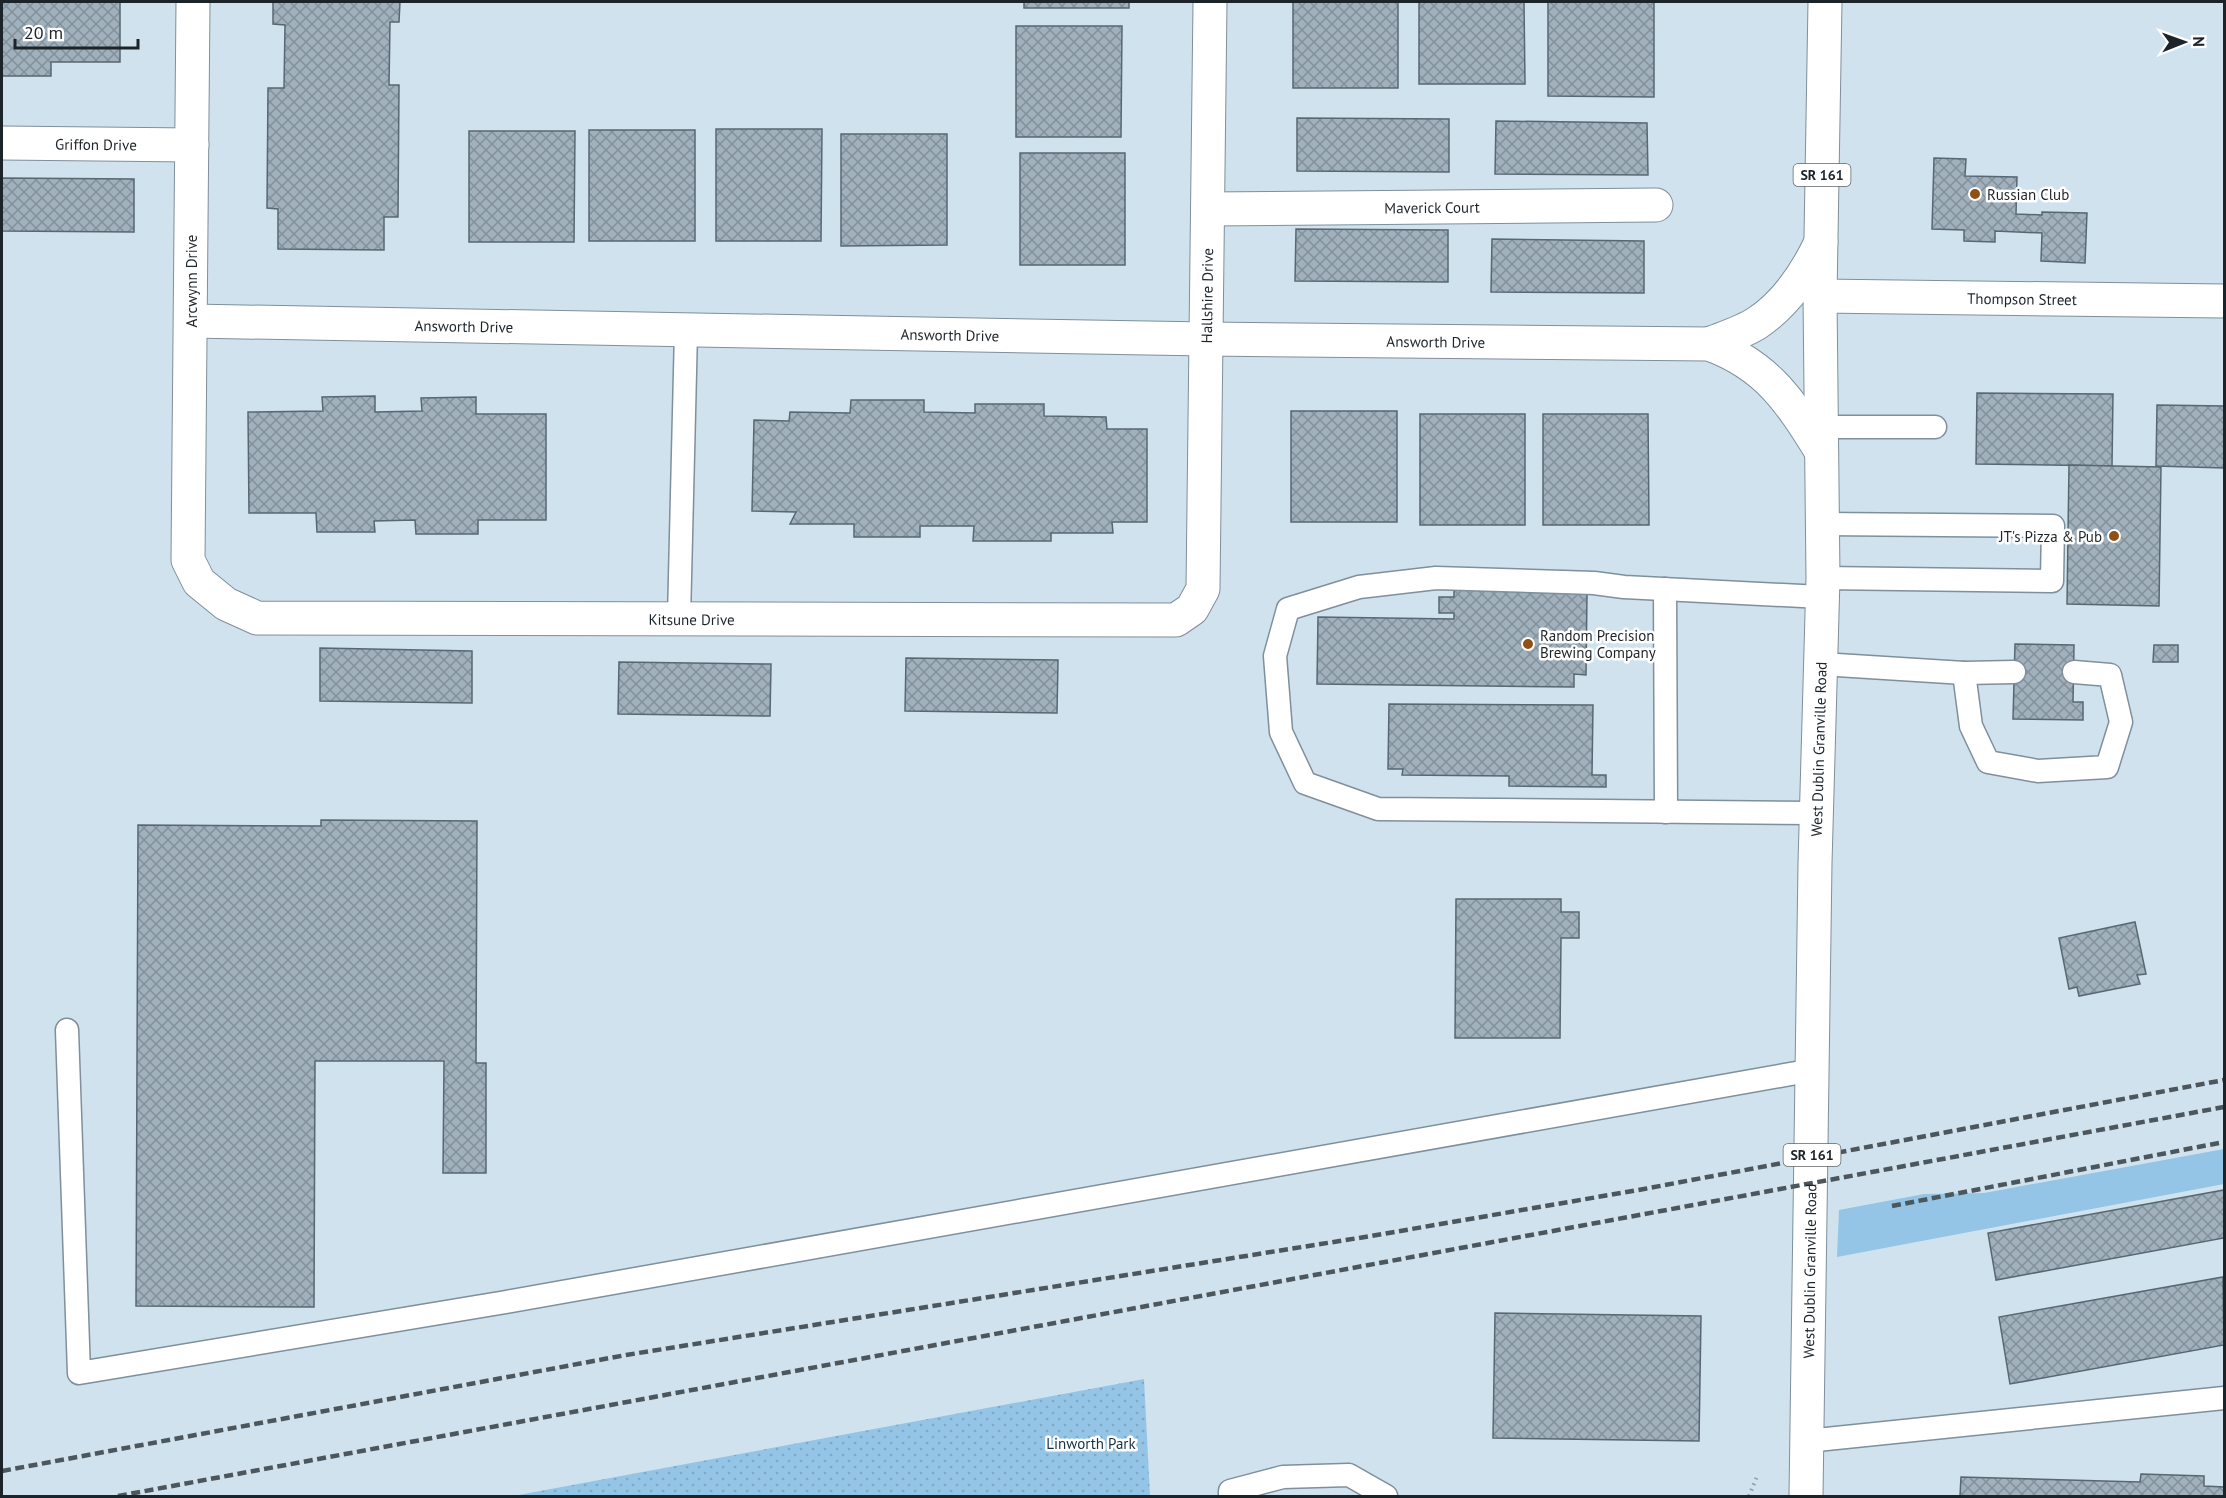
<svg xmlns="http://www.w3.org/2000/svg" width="2226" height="1498" font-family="'PT Sans',sans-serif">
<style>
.grass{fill:#94c5e6}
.park{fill:url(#park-dots)}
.building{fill:url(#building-cross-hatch);stroke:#586873;stroke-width:1.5}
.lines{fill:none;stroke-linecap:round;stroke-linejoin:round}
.lane-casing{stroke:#7f8f9b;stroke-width:25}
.street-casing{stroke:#7f8f9b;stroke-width:35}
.primary-casing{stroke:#7f8f9b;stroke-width:35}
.path{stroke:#8e9ca6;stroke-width:4;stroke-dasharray:1.5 4.5;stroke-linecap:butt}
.lane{stroke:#fff;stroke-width:22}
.street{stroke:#fff;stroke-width:33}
.primary{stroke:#fff;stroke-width:33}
.rail{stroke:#4c565d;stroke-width:4.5;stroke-dasharray:9 4.5;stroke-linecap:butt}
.poi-dot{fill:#8f5116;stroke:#fff;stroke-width:2}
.labels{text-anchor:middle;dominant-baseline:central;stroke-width:5;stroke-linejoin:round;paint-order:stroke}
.shield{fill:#fff;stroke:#616669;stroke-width:1.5}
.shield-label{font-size:14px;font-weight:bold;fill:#1d2429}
.street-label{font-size:15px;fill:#1d2429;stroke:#fff}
.poi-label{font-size:15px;fill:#1d2429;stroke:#fff;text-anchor:start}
.park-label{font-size:15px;fill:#123245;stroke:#fff}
</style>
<defs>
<pattern id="park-dots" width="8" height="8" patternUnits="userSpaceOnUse" patternTransform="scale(1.5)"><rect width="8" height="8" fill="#94c5e6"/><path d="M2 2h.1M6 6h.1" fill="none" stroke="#7fa9c5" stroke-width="1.8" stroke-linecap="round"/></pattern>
<pattern id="building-cross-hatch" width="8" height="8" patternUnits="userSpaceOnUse" patternTransform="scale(1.5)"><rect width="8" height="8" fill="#a0b1bd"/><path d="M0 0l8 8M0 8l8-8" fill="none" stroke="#82909a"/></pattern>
</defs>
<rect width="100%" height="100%" fill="#d0e2ee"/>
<!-- grass -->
<polygon class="grass" points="2224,1149 2224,1184 1837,1257 1839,1210 1924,1194 1984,1193"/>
<!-- park -->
<polygon class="park" points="1144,1379 1150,1496 513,1496"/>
<!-- building -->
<g class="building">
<polygon points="2,2 120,2 120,62 51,62 51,76 2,76"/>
<polygon points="273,2 400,2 399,22 390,22 389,85 399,85 398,217 384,217 384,250 278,249 278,209 267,208 268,88 284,88 285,25 273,24"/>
<rect x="1024" y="2" width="105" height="6"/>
<rect x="1293" y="2" width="105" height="86"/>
<polygon points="1419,2 1524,2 1525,84 1419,84"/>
<polygon points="1548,2 1654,2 1654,97 1548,96"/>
<polygon points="1016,26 1122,26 1121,137 1016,137"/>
<polygon points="1297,118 1449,119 1449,172 1297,171"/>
<polygon points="1496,121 1647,123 1648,175 1495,174"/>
<polygon points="716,129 822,129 821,241 716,241"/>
<rect x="589" y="130" width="106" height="111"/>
<polygon points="469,131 575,131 574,242 469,242"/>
<polygon points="841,134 947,134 947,245 841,246"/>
<rect x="1020" y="153" width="105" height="112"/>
<polygon points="1934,158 1966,159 1965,176 2017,177 2016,214 2042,215 2042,212 2087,213 2085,263 2041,261 2042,233 1995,231 1995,242 1964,241 1964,230 1932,229"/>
<polygon points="2,178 134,179 134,232 2,231"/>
<polygon points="1296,229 1448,230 1448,282 1295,281"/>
<polygon points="1492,239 1644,241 1644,293 1491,292"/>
<polygon points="1977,393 2113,394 2112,466 1976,464"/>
<polygon points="375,396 375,412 422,411 421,398 476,397 476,414 546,414 546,520 478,520 478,534 416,534 415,520 374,521 375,532 317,532 316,513 249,513 248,412 323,411 322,397"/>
<polygon points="851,400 924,400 924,412 975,413 975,404 1044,404 1044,416 1106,417 1107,429 1147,429 1147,522 1112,522 1113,533 1051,533 1051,541 973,541 974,526 920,526 920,537 854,537 854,524 790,524 796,512 752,511 754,420 789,421 790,412 850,413"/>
<polygon points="2157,405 2224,406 2224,468 2156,466"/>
<rect x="1291" y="411" width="106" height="111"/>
<rect x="1420" y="414" width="105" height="111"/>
<polygon points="1543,414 1648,414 1649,525 1543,525"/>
<polygon points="2069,465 2161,467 2159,606 2067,604"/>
<polygon points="1454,587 1577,589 1577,594 1587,594 1586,675 1574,674 1574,687 1317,684 1318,617 1454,619 1454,613 1439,613 1439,597 1454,597"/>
<polygon points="2015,644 2074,645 2073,702 2083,702 2083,720 2013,719"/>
<polygon points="2154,645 2178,645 2178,662 2153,662"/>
<polygon points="320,648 472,651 472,703 320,701"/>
<polygon points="906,658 1058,660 1057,713 905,711"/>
<polygon points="619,662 771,664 770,716 618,714"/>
<polygon points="1389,704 1593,705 1592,775 1606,775 1606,787 1509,786 1509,776 1402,775 1403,769 1388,769"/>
<polygon points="321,820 477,821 476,1063 486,1063 486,1173 443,1173 444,1061 315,1061 314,1307 136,1306 138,825 321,826"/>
<polygon points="1456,899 1561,899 1561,912 1579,912 1579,938 1561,938 1560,1038 1455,1038"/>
<polygon points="2135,922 2146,974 2137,975 2140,984 2079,996 2077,987 2069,989 2059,938"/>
<polygon points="2224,1190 2224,1238 1996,1280 1988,1233"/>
<polygon points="2223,1277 2224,1345 2010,1384 1999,1317"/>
<polygon points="1495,1313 1701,1316 1699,1441 1493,1438"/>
<polygon points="2141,1474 2204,1476 2204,1486 2224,1487 2224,1496 1960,1496 1961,1477 2140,1482"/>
</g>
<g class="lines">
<defs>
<g id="lane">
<polyline points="1821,427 1935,427"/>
<polyline points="1821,524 2053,526 2052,581 1823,578"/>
<polyline points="1665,589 1666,812"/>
<polyline points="679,618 686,331"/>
<polyline points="1821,664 1964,673 2014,672"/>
<polyline points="1964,673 1971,726 1988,762 2038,771 2107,767 2121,722 2110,675 2074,672"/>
<polyline points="1817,813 1378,809 1305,783 1281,732 1275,656 1288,609 1359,587 1436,578 1594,583 1624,587 1821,597"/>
<polyline points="67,1030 79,1373 506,1302 1813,1070"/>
<polyline points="1807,1441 2224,1398"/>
<polyline points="1230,1496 1230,1491 1283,1477 1349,1475 1386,1496"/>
</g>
<g id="street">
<path id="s1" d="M193,2L188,560L199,582L226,604L257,618L1176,620L1192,609L1203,589L1210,2"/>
<path id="s2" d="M2,143L192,145"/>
<path id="s3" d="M1208,209L1656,205"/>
<path id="s4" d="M1820,296L2224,301"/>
<path id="s5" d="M191,321L1206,339L1709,344C1767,365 1790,401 1821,451"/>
<path d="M1709,344C1724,338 1743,332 1757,323C1787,303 1806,274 1821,242"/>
</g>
<g id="primary">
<path id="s6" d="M1806,1496L1815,863L1823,578L1820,296L1825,2"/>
</g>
</defs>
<!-- lane casing -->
<use href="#lane" class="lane-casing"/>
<!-- street casing -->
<use href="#street" class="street-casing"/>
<!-- primary casing -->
<use href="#primary" class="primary-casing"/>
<!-- path -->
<polyline class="path" points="1749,1496 1758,1474"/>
<!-- lane -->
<use href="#lane" class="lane"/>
<!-- street -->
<use href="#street" class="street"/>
<!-- primary -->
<use href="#primary" class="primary"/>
<!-- rail -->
<g class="rail">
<polyline points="1892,1206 2224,1142"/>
<polyline points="2,1471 626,1355 1371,1236 1644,1189 2224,1080"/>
<polyline points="118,1496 2224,1107"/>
</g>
</g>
<!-- markers -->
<g class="poi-dot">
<circle cx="1975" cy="194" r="6"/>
<circle cx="2114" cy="536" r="6"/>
<circle cx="1528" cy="644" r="6"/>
</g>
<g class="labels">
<!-- shield labels -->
<g class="shield">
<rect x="1793.5" y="164" width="57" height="22" rx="4.5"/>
<rect x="1783.5" y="1144" width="57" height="22" rx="4.5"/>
</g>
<g class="shield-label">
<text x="1822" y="175">SR 161</text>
<text x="1812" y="1155">SR 161</text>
</g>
<!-- street labels -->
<g class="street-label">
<text stroke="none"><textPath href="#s2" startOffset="94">Griffon Drive</textPath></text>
<text stroke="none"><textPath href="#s3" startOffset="224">Maverick Court</textPath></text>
<text transform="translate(191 281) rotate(-90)">Arcwynn Drive</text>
<text stroke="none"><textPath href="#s1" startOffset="1906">Hallshire Drive</textPath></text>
<text stroke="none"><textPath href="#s4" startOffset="202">Thompson Street</textPath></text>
<text stroke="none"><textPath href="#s5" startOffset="273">Answorth Drive</textPath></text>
<text stroke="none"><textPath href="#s5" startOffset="759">Answorth Drive</textPath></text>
<text stroke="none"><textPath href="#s5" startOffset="1245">Answorth Drive</textPath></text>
<text stroke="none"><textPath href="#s1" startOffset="1086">Kitsune Drive</textPath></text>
<text stroke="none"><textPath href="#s6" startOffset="747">West Dublin Granville Road</textPath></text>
<text stroke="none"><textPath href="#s6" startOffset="225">West Dublin Granville Road</textPath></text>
</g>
<!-- poi labels -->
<g class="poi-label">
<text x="1987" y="194">Russian Club</text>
<text x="2102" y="536" text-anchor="end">JT's Pizza &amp; Pub</text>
<text x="1540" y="635">Random Precision<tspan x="1540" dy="17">Brewing Company</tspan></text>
</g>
<!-- park labels -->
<g class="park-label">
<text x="1091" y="1443">Linworth Park</text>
</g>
</g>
<!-- border -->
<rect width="2226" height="1498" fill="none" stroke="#1d2429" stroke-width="6"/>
<!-- north arrow -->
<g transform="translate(2184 42) rotate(89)" stroke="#ffffff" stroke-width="4.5" paint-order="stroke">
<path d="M0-4.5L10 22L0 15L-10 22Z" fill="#1d2429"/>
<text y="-9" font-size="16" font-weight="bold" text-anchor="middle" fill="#1d2429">N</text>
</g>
<!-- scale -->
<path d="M15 39v9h123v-9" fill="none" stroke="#1d2429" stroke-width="3"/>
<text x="24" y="39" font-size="18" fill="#1d2429" stroke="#ffffff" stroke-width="4.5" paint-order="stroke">20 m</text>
</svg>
